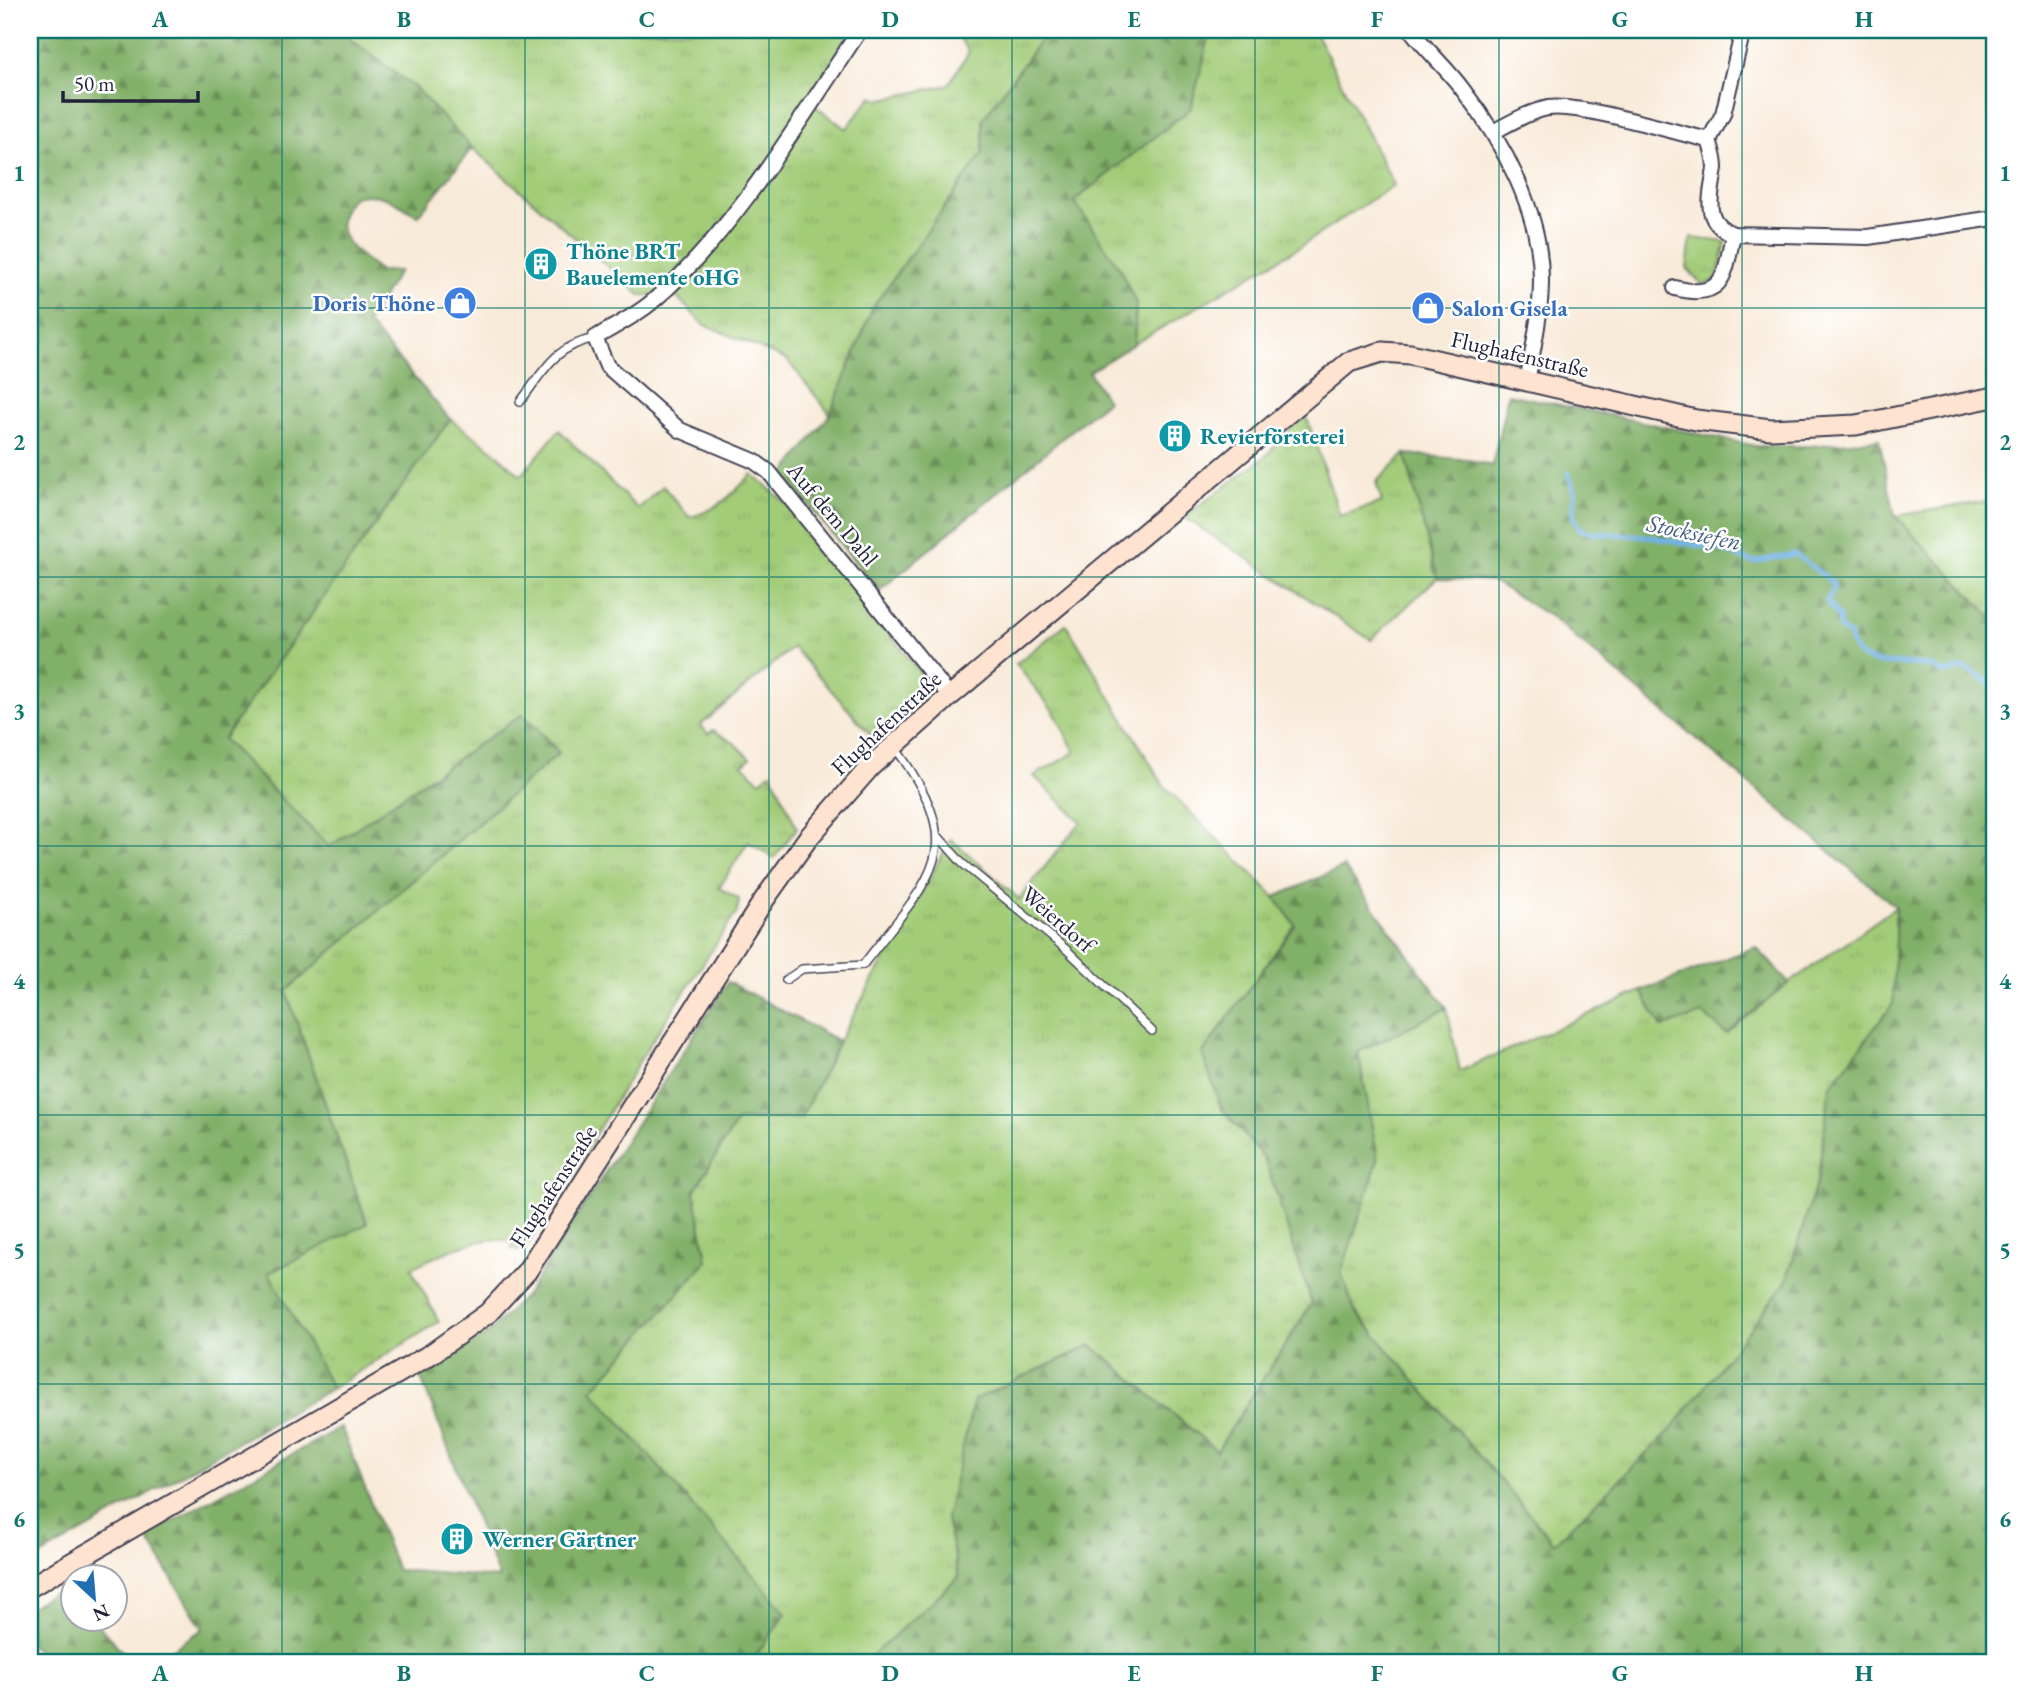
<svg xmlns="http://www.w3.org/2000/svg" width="2024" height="1692" font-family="'EB Garamond',serif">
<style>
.grass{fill:url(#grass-tufts);stroke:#62775a;stroke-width:2}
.forest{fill:url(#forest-firs);stroke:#526952;stroke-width:2}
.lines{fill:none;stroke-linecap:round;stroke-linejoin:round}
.stream{stroke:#72b3e6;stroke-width:5}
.service-casing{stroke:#424053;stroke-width:10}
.minor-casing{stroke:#424053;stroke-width:18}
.secondary-casing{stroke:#424053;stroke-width:23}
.service{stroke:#fff;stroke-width:7}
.minor{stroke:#fff;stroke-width:14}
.secondary{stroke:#fee3d1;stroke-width:19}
.grid{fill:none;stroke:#0f766e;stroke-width:2;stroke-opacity:0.55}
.labels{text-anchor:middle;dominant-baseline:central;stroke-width:5;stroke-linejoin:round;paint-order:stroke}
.culture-label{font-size:23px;font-weight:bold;fill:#0d838f;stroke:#fff;text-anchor:start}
.shop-label{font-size:23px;font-weight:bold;fill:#366cbe;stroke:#fff;text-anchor:end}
.street-label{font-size:23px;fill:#22223b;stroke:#fff}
.water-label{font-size:24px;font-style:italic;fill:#425c7f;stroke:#fff}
.neatline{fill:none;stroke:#0f766e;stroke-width:2.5}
.grid-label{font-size:23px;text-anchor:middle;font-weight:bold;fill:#0f766e}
</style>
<defs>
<pattern id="grass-tufts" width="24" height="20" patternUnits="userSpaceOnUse" patternTransform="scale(1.75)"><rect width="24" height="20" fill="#a2cc78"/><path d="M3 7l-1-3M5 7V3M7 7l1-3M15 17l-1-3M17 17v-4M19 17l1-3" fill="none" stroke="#8baf69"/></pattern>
<pattern id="forest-firs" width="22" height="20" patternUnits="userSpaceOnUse" patternTransform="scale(1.75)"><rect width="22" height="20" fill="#81b068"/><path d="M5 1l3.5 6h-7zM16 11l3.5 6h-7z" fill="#698f57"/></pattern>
</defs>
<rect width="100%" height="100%" fill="#fff"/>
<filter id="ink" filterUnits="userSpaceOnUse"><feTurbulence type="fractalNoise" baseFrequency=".0143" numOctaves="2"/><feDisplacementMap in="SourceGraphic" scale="14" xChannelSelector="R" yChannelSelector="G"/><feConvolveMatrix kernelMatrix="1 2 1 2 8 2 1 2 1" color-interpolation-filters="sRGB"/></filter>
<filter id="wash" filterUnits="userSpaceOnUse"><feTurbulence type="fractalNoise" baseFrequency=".00686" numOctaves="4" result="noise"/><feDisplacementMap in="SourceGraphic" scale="28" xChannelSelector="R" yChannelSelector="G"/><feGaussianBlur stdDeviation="1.57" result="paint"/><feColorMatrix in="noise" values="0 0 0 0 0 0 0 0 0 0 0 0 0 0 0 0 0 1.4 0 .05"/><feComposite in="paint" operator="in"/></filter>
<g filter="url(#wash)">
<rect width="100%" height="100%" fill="#f8ead8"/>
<!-- grass -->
<g class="grass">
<polygon points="338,30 852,30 810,102 846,129 872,96 879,100 948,85 969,52 954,30 1048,30 983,119 983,153 873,307 830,414 787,360 703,324 676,296 640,295 472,148 415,88"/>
<polygon points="1211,30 1314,30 1394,185 1298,248 1134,344 1136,303 1074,201 1191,108"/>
<polygon points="1691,238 1726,242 1717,280 1702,285 1687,268"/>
<polygon points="1305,412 1340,516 1382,502 1376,482 1405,454 1437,578 1371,640 1184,517 1266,456"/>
<path d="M450,419L492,449L521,476L559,430L638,509L663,486L689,517C716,512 734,493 752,474L786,503L926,680L912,713L877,742L793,647L701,725L708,734L713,730L734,743L750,758L743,765L760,781L771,772L797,828L774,858L748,842L719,888L739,899L737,912L648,1047L524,1252L511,1248L514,1244C492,1228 432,1258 411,1268L439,1322L332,1388L268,1273L367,1223L286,991L559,753L523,714L329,847L223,739Z"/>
<polygon points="1994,500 1994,620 1895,516"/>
<polygon points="1066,624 1164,786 1275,897 1295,925 1202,1054 1222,1109 1265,1159 1312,1303 1217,1451 1091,1345 946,1518 959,1577 865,1662 751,1662 786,1613 591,1390 707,1261 694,1191 738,1120 801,1118 839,1041 951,839 1019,899 1081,822 1034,776 1075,752 1054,712 1016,664"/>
<polygon points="1896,907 1893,1004 1830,1087 1818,1178 1786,1282 1671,1430 1554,1544 1355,1311 1341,1273 1378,1160 1358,1052 1447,1008 1460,1071 1641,991 1662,1027 1703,1014 1726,1034 1789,983"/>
</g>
<!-- forest -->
<g class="forest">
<path d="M30,30H338L415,88L472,148L418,216C397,203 380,190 354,197C322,227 355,253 379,271H399L367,323L450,419L223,739L329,847L523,714L559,753L286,991L367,1224L269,1273L332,1388L30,1562Z"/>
<polygon points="1048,30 1211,30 1191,108 1074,201 1119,267 1136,303 1134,344 1089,372 1107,401 879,591 784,475 830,414 873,307 983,153 983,119"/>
<polygon points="1508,394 1756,446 1811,446 1879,439 1895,516 1994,620 1994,718 1990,729 1994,735 1994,1662 865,1662 959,1577 946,1518 974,1400 1091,1345 1217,1451 1312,1303 1265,1159 1222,1109 1202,1054 1295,925 1275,897 1344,867 1447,1008 1358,1052 1378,1160 1341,1273 1355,1311 1554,1543 1671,1430 1786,1282 1818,1178 1830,1087 1893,1004 1896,907 1551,617 1492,581 1437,578 1405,454 1469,460 1492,466"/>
<polygon points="1756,947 1789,983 1726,1034 1703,1014 1662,1027 1641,991"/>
<polygon points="728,982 839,1041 801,1118 738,1120 694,1191 707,1261 592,1390 786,1613 751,1662 153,1662 203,1629 146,1536 341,1427 397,1570 499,1578 420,1376 489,1332 526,1295"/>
<polygon points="65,1586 73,1596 74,1618 93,1619 132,1662 55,1662 30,1645 30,1607"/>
</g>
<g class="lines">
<!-- stream -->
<path class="stream" d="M1568,473L1575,494L1573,517L1580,529L1591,533L1645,536L1717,549L1753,562L1795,554L1832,582L1834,587L1827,602L1839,618L1840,629L1850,636C1854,675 1904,659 1929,666C1934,668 1939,671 1944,673L1964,668L1994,685"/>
</g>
</g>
<g filter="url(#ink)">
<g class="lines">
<defs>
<g id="service">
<path d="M520,402C545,370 553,347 595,338"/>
<polyline points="939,837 962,863 1067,950 1152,1031"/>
<path d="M786,980L802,969L863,965C930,876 972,853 896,749"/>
</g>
<g id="minor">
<path d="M860,30C802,116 733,234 653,301C636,316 614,326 595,338L607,366L680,430L754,461L769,472L950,696"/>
<path d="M1411,30C1427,51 1447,68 1463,90C1503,142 1542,214 1541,281C1541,314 1533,349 1527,382"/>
<path d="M1493,132C1510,123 1528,112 1548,108C1579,103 1673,132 1709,140"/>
<path d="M1709,140C1712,149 1715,158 1715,168C1712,194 1700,222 1733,234L1868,237L1994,218"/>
<polyline points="1709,140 1723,114 1743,30"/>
<path d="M1675,288C1724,301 1725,275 1733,234"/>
</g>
<polyline id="secondary" points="30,1587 431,1354 488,1313 527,1271 764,900 808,838 870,767 950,696 1349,362 1382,352 1410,354 1696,420 1771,429 1856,425 1994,397"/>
</defs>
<!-- service casing -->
<use href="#service" class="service-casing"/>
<!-- minor casing -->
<use href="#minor" class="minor-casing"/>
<!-- secondary casing -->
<use href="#secondary" class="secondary-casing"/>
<!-- service -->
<use href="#service" class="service"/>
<!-- minor -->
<use href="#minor" class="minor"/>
<!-- secondary -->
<use href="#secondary" class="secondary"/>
</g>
</g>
<!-- grid -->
<path class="grid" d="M282,30V1662M525,30V1662M769,30V1662M1012,30V1662M1255,30V1662M1499,30V1662M1742,30V1662M30,308H1994M30,577H1994M30,846H1994M30,1115H1994M30,1384H1994"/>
<!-- icons -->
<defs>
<symbol id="building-disc" viewBox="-11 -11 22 22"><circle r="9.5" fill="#0f9aa8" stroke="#fff"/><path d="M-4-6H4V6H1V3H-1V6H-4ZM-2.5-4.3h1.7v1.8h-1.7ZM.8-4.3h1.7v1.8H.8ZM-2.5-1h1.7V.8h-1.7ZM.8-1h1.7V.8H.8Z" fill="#fff"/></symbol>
<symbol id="shop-disc" viewBox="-11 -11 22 22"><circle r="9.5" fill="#3f7fe0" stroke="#fff"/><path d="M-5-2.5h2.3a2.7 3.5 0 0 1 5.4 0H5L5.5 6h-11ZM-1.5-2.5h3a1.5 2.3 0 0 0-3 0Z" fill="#fff"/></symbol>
</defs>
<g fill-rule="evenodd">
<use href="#building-disc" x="522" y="245" width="38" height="38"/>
<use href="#shop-disc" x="441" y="284" width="38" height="38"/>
<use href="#shop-disc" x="1409" y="289" width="38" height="38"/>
<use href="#building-disc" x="1156" y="417" width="38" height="38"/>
<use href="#building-disc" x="438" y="1520" width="38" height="38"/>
</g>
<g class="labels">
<!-- culture labels -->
<g class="culture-label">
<text x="566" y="251">Thöne BRT<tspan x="566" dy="26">Bauelemente oHG</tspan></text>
<text x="1200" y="436">Revierförsterei</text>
<text x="482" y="1539">Werner Gärtner</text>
</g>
<!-- shop labels -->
<g class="shop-label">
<text x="435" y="303">Doris Thöne</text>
<text x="1452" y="308" text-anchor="start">Salon Gisela</text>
</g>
<!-- street labels -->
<g class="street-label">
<text transform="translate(1520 354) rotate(13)">Flughafenstraße</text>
<text transform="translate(833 514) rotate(50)">Auf dem Dahl</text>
<text transform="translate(886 723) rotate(-43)">Flughafenstraße</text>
<text transform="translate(1058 919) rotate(41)">Weierdorf</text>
<text transform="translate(553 1186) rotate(-57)">Flughafenstraße</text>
</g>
<!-- water labels -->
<g class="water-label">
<text transform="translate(1694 532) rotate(12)">Stocksiefen</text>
</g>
</g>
<!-- margin -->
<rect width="2024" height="1692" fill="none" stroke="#fff" stroke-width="77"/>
<!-- north arrow -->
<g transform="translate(94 1598) rotate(154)"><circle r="33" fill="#ffffff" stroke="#a7a7b1" stroke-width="2"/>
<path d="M0-5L12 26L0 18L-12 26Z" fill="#1f6fb2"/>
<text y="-10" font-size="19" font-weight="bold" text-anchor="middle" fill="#22223b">N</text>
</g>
<!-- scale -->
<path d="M63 91v10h135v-10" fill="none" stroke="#22223b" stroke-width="3.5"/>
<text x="74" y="91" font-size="21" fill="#22223b" stroke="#ffffff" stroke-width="5" paint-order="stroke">50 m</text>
<rect x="38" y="38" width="1948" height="1616" class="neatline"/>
<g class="grid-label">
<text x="160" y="27">A</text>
<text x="404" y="27">B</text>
<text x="647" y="27">C</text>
<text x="890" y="27">D</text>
<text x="1134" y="27">E</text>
<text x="1377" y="27">F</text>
<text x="1620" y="27">G</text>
<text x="1864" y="27">H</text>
<text x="19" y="181">1</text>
<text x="2005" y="181">1</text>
<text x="19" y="450">2</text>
<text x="2005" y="450">2</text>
<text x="19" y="719">3</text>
<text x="2005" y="719">3</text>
<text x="19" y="989">4</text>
<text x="2005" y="989">4</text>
<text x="19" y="1258">5</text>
<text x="2005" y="1258">5</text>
<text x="19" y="1527">6</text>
<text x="2005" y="1527">6</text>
<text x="160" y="1681">A</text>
<text x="404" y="1681">B</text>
<text x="647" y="1681">C</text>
<text x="890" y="1681">D</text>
<text x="1134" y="1681">E</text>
<text x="1377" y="1681">F</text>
<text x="1620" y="1681">G</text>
<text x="1864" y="1681">H</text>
</g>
</svg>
